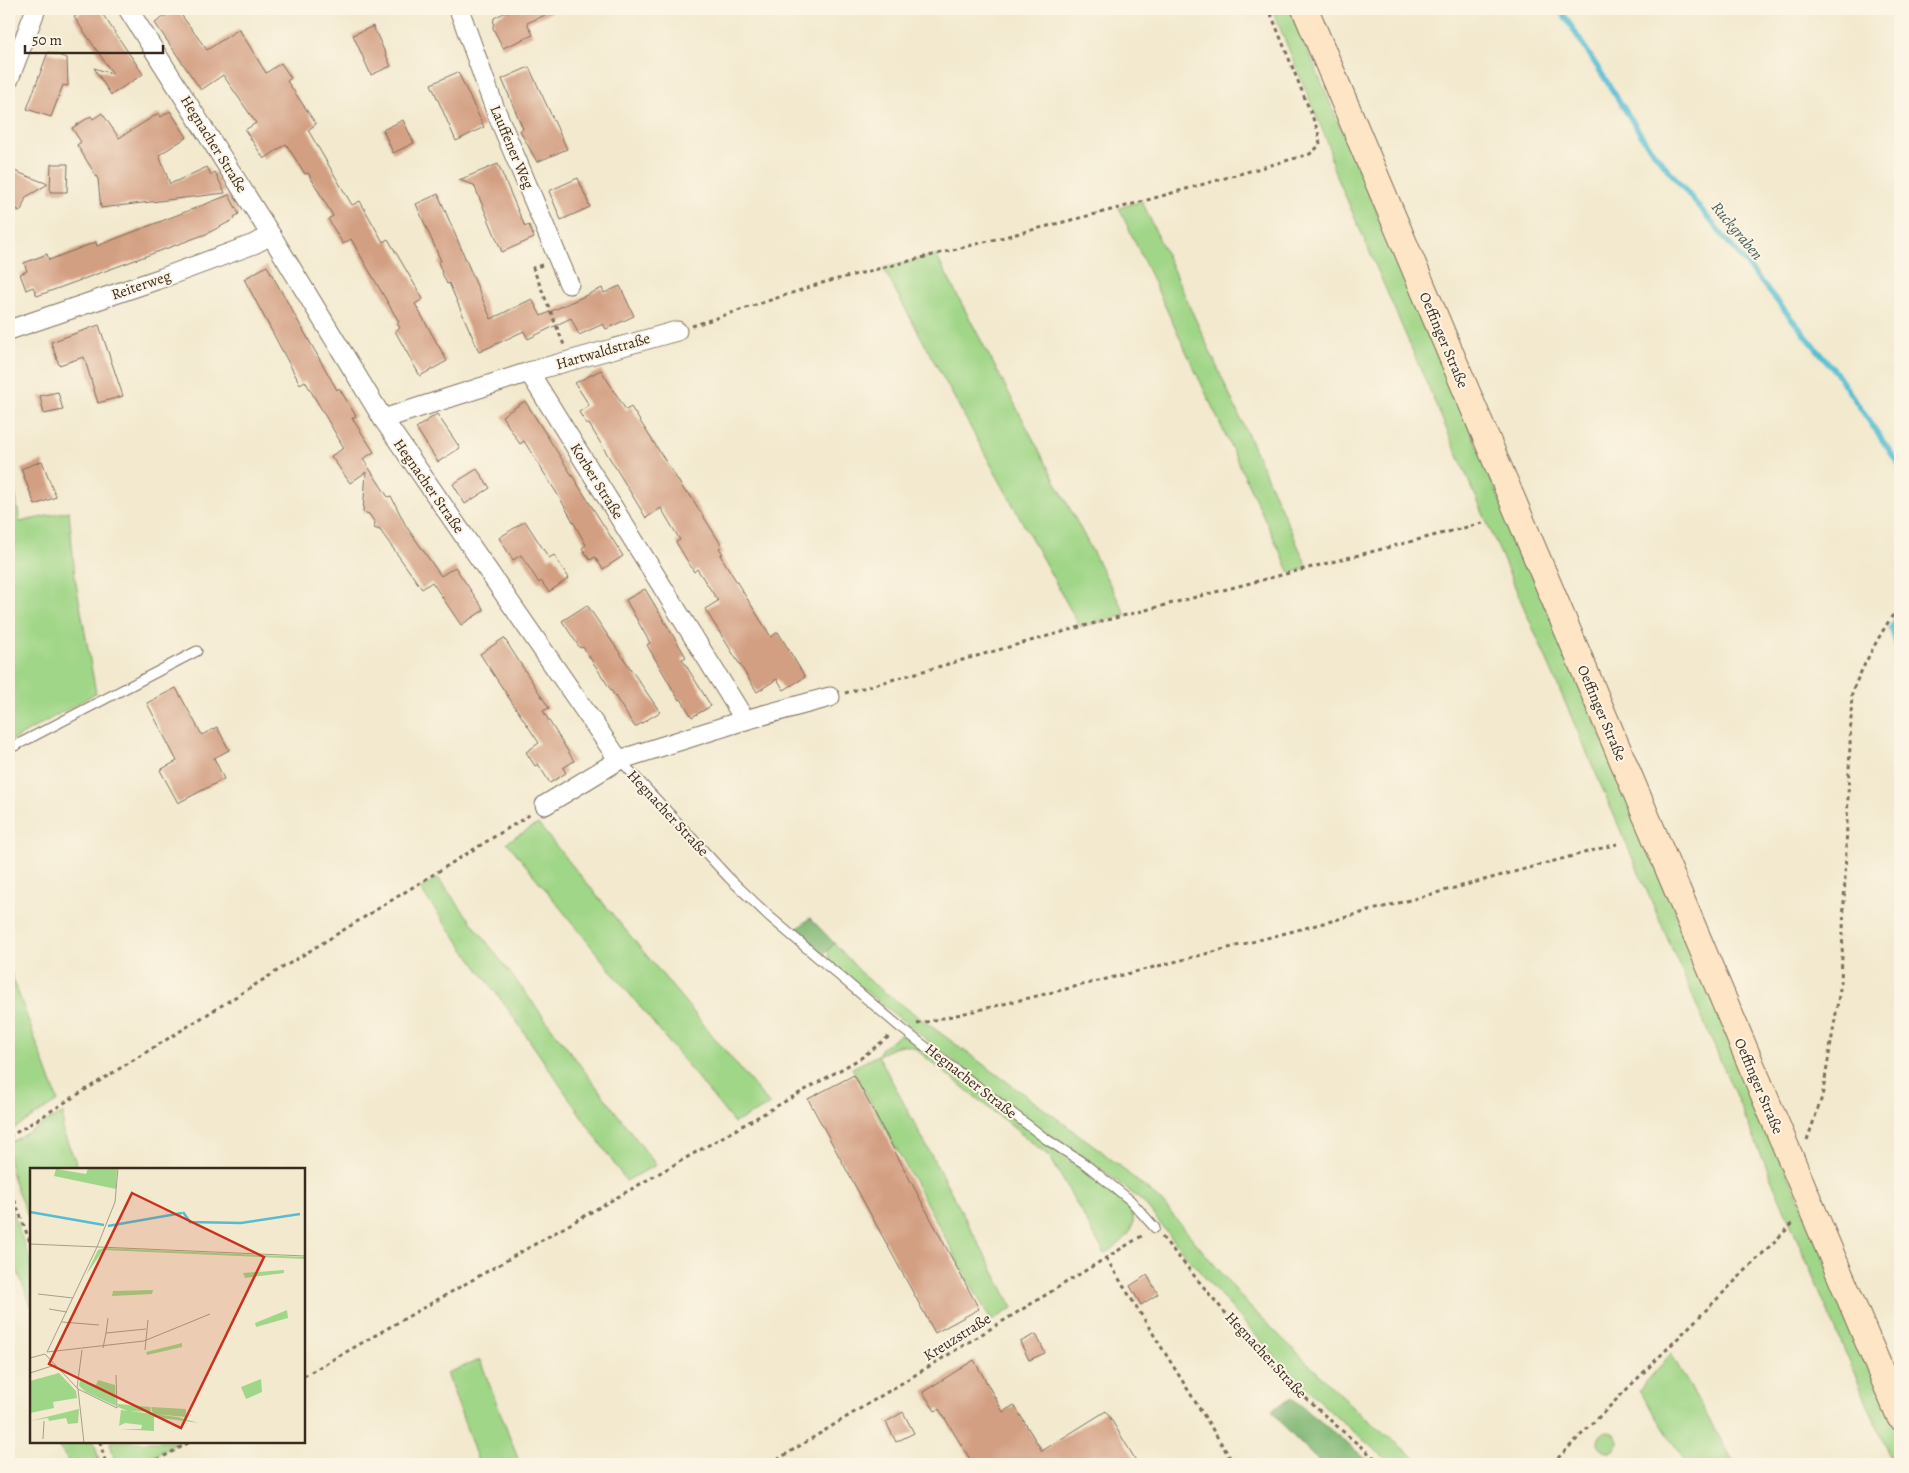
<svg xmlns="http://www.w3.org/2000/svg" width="1909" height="1473" font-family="Alegreya,serif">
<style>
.green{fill:#a0d687;stroke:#6e8052}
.forest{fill:#80b774;stroke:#5e7049}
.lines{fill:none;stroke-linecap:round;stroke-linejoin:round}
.stream{stroke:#55bdd3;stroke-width:5.5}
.building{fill:#d39f82}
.lane-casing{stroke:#7b6d5c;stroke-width:11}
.street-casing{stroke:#7b6d5c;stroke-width:21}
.secondary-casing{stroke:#7b6d5c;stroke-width:28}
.path{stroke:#7b6d5c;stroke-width:3;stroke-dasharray:4 4;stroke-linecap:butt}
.lane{stroke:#fff;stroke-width:9}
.street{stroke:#fff;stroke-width:19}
.secondary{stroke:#fee5c5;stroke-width:26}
.labels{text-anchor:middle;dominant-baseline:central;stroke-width:4;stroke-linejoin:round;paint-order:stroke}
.street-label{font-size:15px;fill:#3b2a1e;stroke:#fcf5e5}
.water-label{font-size:16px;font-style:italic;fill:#445d5d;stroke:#fcf5e5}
.inset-river{fill:none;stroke:#55bdd3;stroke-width:2.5}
.inset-road{fill:none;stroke:#a99d88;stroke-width:1}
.view{fill:#c8321e;fill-opacity:0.15;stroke:#c8321e;stroke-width:2.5}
.inset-edge{fill:none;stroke:#3b2a1e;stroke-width:2.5}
</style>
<rect width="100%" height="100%" fill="#fcf5e5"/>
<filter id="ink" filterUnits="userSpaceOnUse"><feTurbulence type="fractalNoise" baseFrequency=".02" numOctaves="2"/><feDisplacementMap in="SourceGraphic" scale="10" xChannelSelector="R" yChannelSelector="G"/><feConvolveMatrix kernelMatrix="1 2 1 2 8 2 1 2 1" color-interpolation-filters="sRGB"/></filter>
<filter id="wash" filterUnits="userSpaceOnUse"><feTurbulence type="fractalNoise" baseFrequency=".0096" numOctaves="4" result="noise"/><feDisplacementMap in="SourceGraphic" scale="20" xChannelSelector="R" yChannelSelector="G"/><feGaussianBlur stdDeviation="1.12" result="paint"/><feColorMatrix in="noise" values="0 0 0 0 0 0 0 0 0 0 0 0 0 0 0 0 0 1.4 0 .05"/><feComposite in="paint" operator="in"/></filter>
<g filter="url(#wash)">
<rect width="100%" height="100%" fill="#f2e9ce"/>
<!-- green -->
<g class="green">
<polygon points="1272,9 1290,9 1900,1435 1900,1464 1893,1464 1748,1124 1332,165 1329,146"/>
<polygon points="1142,201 1308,568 1290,573 1119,208"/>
<polygon points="936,255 1126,615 1080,627 883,268"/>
<polygon points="9,458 20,522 69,511 75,578 96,693 9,742"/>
<polygon points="538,824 770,1105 734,1123 507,842"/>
<polygon points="438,878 656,1165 626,1181 510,1012 420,889"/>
<polygon points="834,943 868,980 1100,1150 1161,1201 1248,1305 1357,1411 1422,1464 1392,1464 1334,1415 1274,1356 1186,1256 1143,1202 1095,1164 1029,1121 830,963 828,951"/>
<polygon points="9,968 58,1101 9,1132"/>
<path d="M900,1035L914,1041L1109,1191C1115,1196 1124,1202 1129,1209C1143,1228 1119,1245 1105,1254L1050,1157L913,1047L900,1045L878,1055L1013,1308L991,1321L852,1068L878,1055L881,1049Z"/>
<path d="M63,1113V1132L79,1169H31V1224C23,1202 2,1164 11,1142Z"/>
<polygon points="9,1203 31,1263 31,1306 9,1248"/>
<polygon points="1671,1354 1735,1464 1687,1464 1639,1390"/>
<polygon points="480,1360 520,1464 479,1464 447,1373"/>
<circle cx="1608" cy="1442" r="10"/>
<polygon points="55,1442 94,1442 100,1464 71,1464"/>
<polygon points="110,1442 180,1442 140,1464 115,1464"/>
</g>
<!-- forest -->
<g class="forest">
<polygon points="810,918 834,943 828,951 820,955 793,932"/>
<polygon points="1292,1398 1372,1464 1321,1464 1287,1430 1272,1410"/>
</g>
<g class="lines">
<!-- stream -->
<g class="stream">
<polyline points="1560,9 1647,144 1835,371 1900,466"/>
<polyline points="1900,616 1891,628 1900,656"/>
</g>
</g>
<g id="blocks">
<!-- building -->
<g class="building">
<polygon points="86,9 99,9 143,74 111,95 94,68 113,74 74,17"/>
<polygon points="175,9 177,9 207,50 239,29 266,73 281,63 291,78 287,81 316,124 308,130 352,205 360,201 383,242 388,239 423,299 415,304 447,361 420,376 395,331 400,328 397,323 399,322 367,267 351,239 343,244 328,219 333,216 308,173 305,174 286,144 264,159 245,130 256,123 223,75 201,90 155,23"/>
<polygon points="512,9 559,9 527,23 533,35 503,48 493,28 494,18"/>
<polygon points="373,26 391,66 371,75 353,35"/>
<polygon points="48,52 67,58 68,86 63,85 51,117 27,109"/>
<polygon points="529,67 567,149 537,162 520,131 523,129 502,79"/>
<polygon points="458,72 484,127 456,141 431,84"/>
<polygon points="170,111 187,137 159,155 170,184 207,167 211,175 215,172 225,193 101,208 98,179 77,145 81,142 72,128 91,116 93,119 102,113 119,138 159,113 161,117"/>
<polygon points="403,120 414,143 393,153 383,130"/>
<polygon points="51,164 68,164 67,192 50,192"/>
<polygon points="498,164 525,227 529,225 534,238 502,252 474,185 459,180"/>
<polygon points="9,169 48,184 26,197 21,211 9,207"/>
<polygon points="578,178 590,207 561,220 549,191"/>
<polygon points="438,194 491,319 532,299 541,316 602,288 604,293 620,286 634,316 606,329 603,324 579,335 571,318 528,339 524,331 479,352 449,283 447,284 442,273 438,262 441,261 416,204"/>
<polygon points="229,195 239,214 234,217 235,219 206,234 37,296 33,287 26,290 20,274 27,271 24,263 47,254 49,260 96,242 97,246"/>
<polygon points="267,266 337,390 339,388 356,416 352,418 374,452 363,459 388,497 391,496 406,526 441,576 455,567 484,610 461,625 432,582 422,589 380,530 374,528 375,523 369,514 363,512 366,472 350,483 331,456 344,448 305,381 300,384 244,279"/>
<polygon points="99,325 123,396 98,403 84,357 59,365 51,342"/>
<polygon points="601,370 626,410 631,407 686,493 688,492 722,546 719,548 723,554 720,555 771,637 778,632 805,677 784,690 777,679 757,692 705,609 718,601 697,569 694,572 676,542 680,540 661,508 646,518 589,424 587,425 579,412 589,405 575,383"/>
<polygon points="58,392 63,410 44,414 40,396"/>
<polygon points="525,401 623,556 603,569 595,557 590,560 582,548 586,545 561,500 524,441 520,444 502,416"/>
<polygon points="437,414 460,448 438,462 416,428"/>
<polygon points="42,461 56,497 35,505 21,469"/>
<polygon points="477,469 490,488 465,504 453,484"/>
<polygon points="525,521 549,558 554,555 569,578 549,592 541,581 539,583 521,555 513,560 499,538"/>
<polygon points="645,589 686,657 682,659 711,706 692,717 681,699 679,700 647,645 650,643 626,600"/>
<polygon points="587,605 660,712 635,727 583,647 580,648 562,621"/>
<polygon points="504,638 549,708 543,711 574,761 563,768 566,773 550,783 538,764 535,766 526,752 539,743 480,654"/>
<polygon points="176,688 202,735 217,727 229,750 214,758 224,779 178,803 160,770 177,761 147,703"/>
<polygon points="854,1075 979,1309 935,1333 808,1099"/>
<polygon points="1147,1275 1158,1294 1141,1305 1130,1286"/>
<polygon points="1036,1334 1045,1353 1029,1360 1020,1342"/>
<polygon points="974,1360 1003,1412 1014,1405 1042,1451 1106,1411 1138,1464 973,1464 939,1409 935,1411 923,1392"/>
<polygon points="903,1412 914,1433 896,1442 886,1422"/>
</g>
</g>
</g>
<g filter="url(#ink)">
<use href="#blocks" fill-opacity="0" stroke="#7b6d5c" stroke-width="1"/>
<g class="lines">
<defs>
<g id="lane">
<polyline points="9,749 197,651"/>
<polyline points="620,760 729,878 770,917 901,1028 1046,1139 1085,1164 1130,1200 1155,1228"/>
</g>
<g id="street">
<polyline points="128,9 271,235 383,419 619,760"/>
<polyline points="459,9 495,109 569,284"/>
<polyline points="9,79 36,9"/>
<polyline points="9,330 162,278 254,244 271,235"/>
<polyline points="529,372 677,331"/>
<polyline points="383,419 529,372 745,720"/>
<polyline points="545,805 619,760 745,720 830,697"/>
</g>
<polyline id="secondary" points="1305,9 1900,1417"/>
</defs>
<!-- lane casing -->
<use href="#lane" class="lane-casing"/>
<!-- street casing -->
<use href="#street" class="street-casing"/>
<!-- secondary casing -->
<use href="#secondary" class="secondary-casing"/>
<!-- path -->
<g class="path">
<polyline points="542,265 533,268 564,345"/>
<polyline points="692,326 822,283 1119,208 1310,154 1320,145 1318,131 1269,9"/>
<polyline points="845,693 1080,627 1483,523"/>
<path d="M917,1024C1152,971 1384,907 1617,844"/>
<polyline points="9,1137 531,814"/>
<path d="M1807,1140L1822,1097L1841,983L1852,691C1866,661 1880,632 1900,605"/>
<polyline points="9,1185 31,1245"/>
<path d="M1162,1237C1204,1287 1244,1338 1291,1384C1320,1412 1351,1439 1382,1464"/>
<polyline points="1106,1258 1234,1464"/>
<polyline points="304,1376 861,1058 891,1035"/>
<polyline points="100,1442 106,1464"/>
<polyline points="150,1464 190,1442"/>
<polyline points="770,1464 1145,1234"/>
<polyline points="1552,1464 1794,1222"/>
</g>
<!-- lane -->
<use href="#lane" class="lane"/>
<!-- street -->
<use href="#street" class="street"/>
<!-- secondary -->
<use href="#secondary" class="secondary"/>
</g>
</g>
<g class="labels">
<!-- street labels -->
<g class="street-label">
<text transform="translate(214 144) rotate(58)">Hegnacher Straße</text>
<text transform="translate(512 147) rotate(67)">Lauffener Weg</text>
<text transform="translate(141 285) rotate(-19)">Reiterweg</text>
<text transform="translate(1444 340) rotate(67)">Oeffinger Straße</text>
<text transform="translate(603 351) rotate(-16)">Hartwaldstraße</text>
<text transform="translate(597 481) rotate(58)">Korber Straße</text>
<text transform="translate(429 486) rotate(55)">Hegnacher Straße</text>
<text transform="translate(1602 713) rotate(67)">Oeffinger Straße</text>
<text transform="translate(668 813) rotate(47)">Hegnacher Straße</text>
<text transform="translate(971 1081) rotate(38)">Hegnacher Straße</text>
<text transform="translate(1759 1086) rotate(67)">Oeffinger Straße</text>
<text transform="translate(957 1337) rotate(-32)">Kreuzstraße</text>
<text transform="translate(1266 1355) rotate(47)">Hegnacher Straße</text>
</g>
<!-- water labels -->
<g class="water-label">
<text transform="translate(1737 231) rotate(50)">Ruckgraben</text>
</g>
</g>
<!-- overview -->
<g transform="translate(30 1168)">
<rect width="275" height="275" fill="#f2e9ce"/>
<path d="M58,0H87L86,21L24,8L26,1L56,6ZM74,80L275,89V91L73,82L56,107L68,82ZM254,102V105L215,110L213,105ZM123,122L122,126L82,128L83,123ZM257,142L258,150L226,159L225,155ZM152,175V179L117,187L116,184ZM29,205L46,223L47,230L23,234L24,240L0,245V213ZM231,211L232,224L216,231L211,219ZM50,212L66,217L68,212L85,217L86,238L56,224L49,218ZM88,236L120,239L121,244L98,243L88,239ZM121,239L156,241V249L123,246ZM49,241L48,255L38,256L36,250L19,253L18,250L0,253ZM91,242L147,249L169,255L124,249V263L90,261H111L112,257L95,255L89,258Z" fill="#a0d687"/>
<path class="inset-river" d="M0,44L74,57M153,44L160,54L211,55L270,46M78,58L152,45"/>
<path class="inset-road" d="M0,76L275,88M67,79L85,34L88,0M8,126L43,130M19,141L37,144M32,154L69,157M76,165L78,150M73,180L76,165L116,161M115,182L118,152M17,184L114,173L180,146M17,184L67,79M15,186L48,221L87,240L86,207M0,190L15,186M0,205L25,197M47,220L52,182M48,221L54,275M13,271L14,253"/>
<path class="view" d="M102,25L234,89L151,260L19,196Z"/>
<rect width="275" height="275" class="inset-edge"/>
</g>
<!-- margin -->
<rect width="1909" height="1473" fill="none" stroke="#fcf5e5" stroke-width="30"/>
<!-- scale -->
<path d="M25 45v8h138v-8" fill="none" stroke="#3b2a1e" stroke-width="2.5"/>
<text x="32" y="45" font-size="15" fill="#3b2a1e" stroke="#fcf5e5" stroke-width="4" paint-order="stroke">50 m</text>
</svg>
